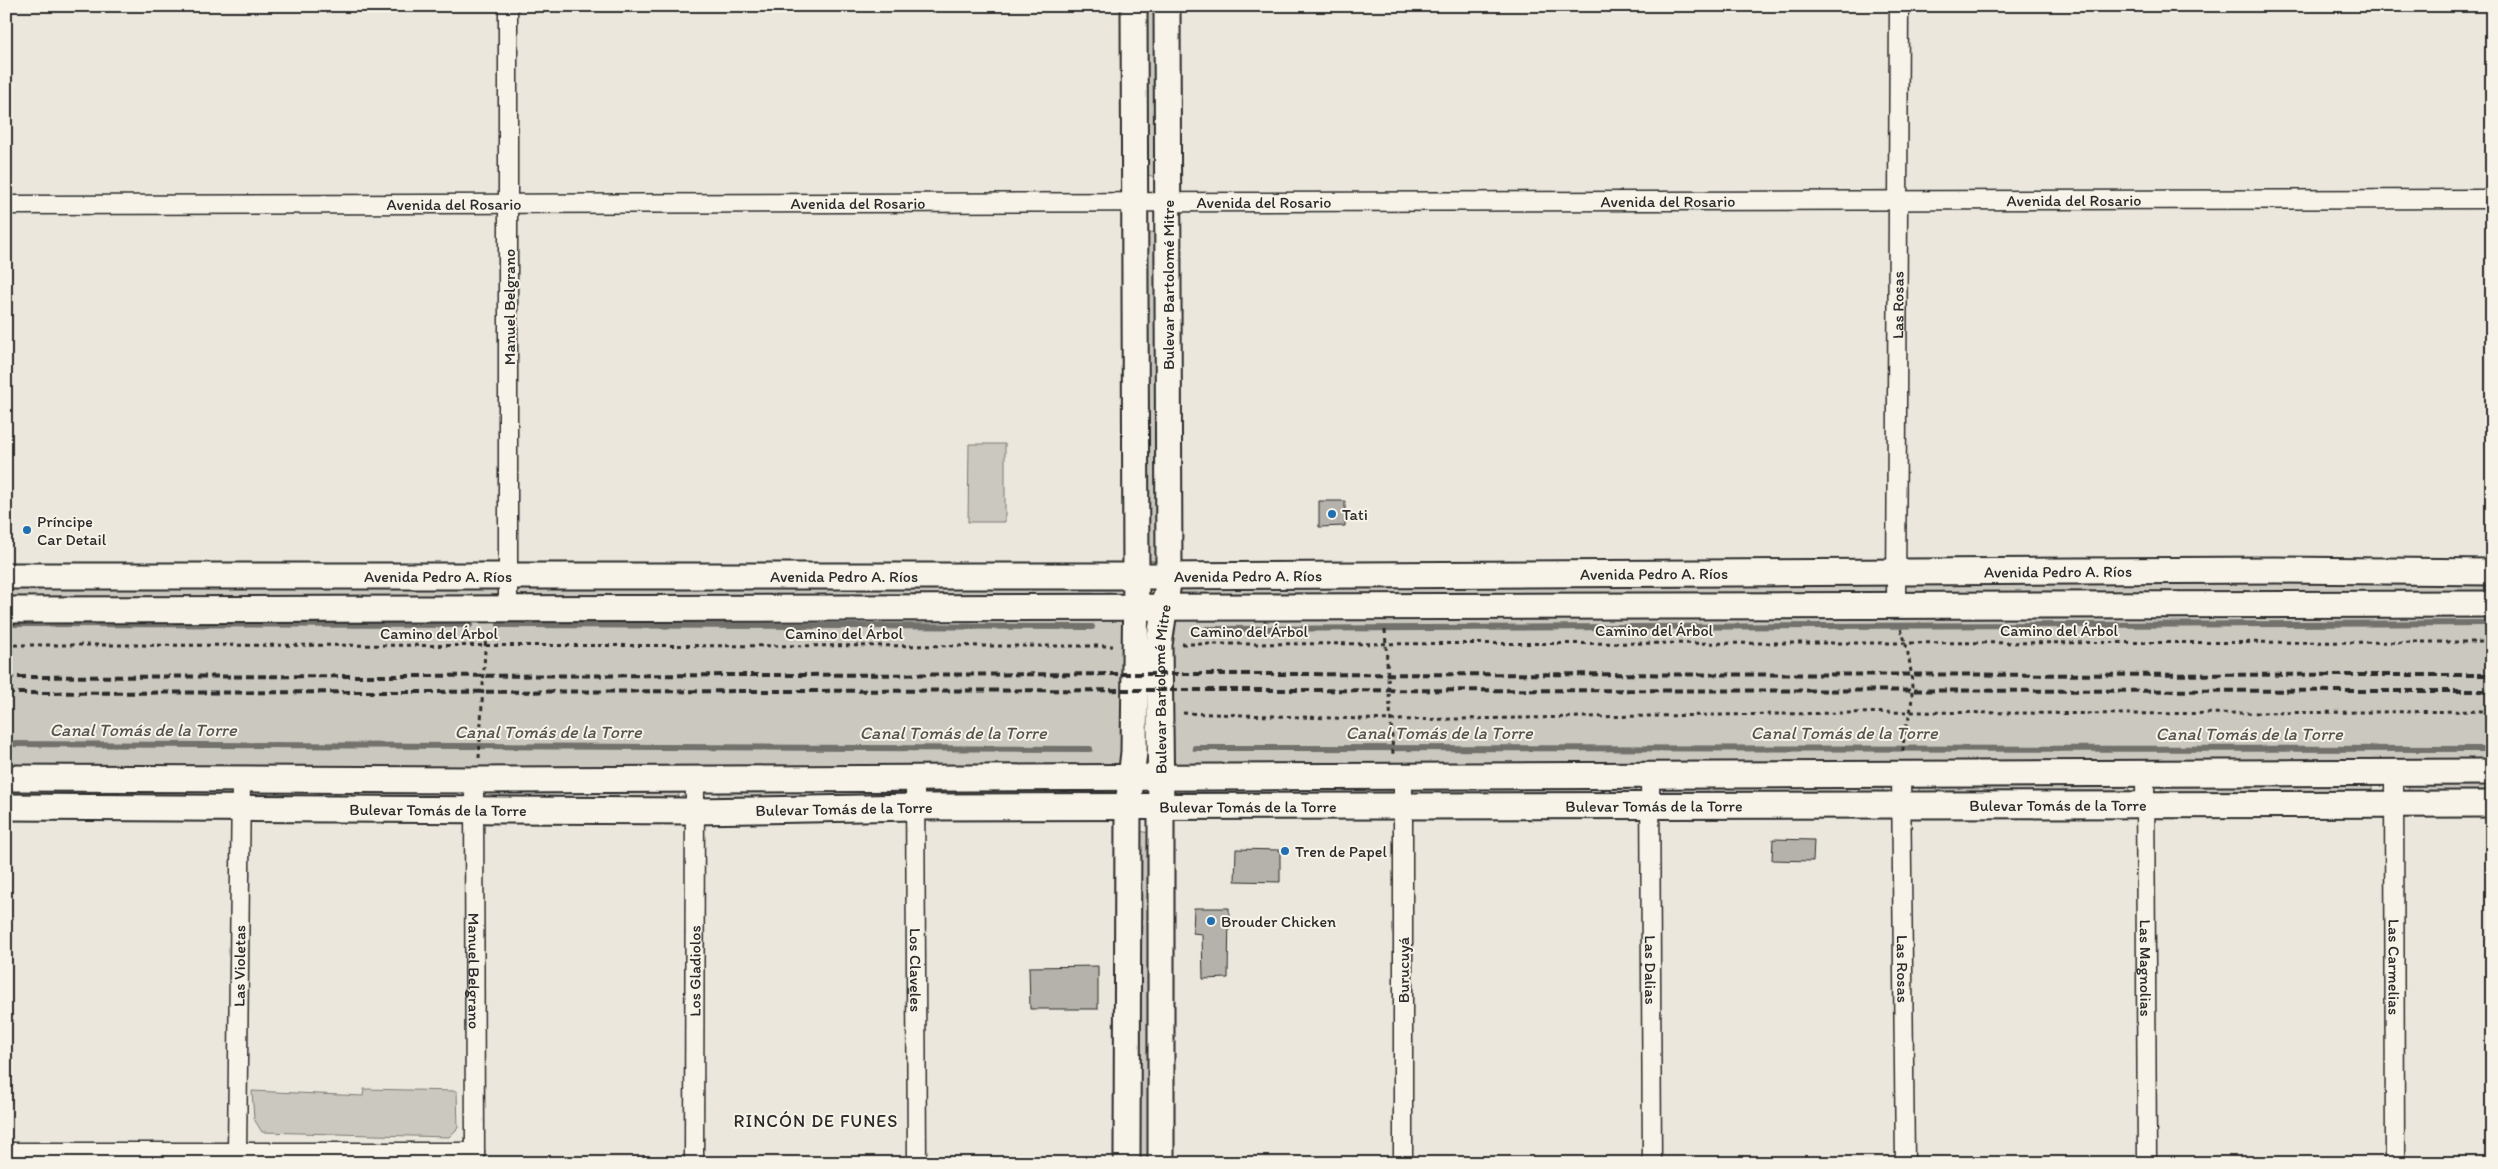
<svg xmlns="http://www.w3.org/2000/svg" width="2498" height="1169" font-family="Itim,sans-serif">
<style>
.built{fill:#dbd7ce}
.green{fill:#cbc8bf;stroke:#7b7a75}
.lines{fill:none;stroke-linecap:round;stroke-linejoin:round}
.stream{stroke:#72716c;stroke-width:6}
.building{fill:#b5b2ab;stroke:#2b2b2b}
.street-casing{stroke:#2b2b2b;stroke-width:21}
.secondary-casing{stroke:#2b2b2b;stroke-width:29}
.path{stroke:#2b2b2b;stroke-width:3;stroke-dasharray:4 4;stroke-linecap:butt}
.street{stroke:#f7f3e8;stroke-width:18}
.secondary{stroke:#f7f3e8;stroke-width:25}
.rail{stroke:#2b2b2b;stroke-width:4;stroke-dasharray:8 4;stroke-linecap:butt}
.poi-dot{fill:#1f6fb2;stroke:#f7f3e8;stroke-width:2}
.labels{text-anchor:middle;dominant-baseline:central;stroke-width:4;stroke-linejoin:round;paint-order:stroke}
.street-label{font-size:16px;fill:#2b2b2b;stroke:#f7f3e8}
.poi-label{font-size:16px;fill:#2b2b2b;stroke:#f7f3e8;text-anchor:start}
.water-label{font-size:18px;font-style:italic;fill:#555451;stroke:#f7f3e8}
.neighbourhood-label{font-size:18px;letter-spacing:1px;fill:#2b2b2b;stroke:#f7f3e8}
</style>
<rect width="100%" height="100%" fill="#ebe7dd"/>
<filter id="ink" filterUnits="userSpaceOnUse"><feTurbulence type="fractalNoise" baseFrequency=".02" numOctaves="2"/><feDisplacementMap in="SourceGraphic" scale="10" xChannelSelector="R" yChannelSelector="G"/><feConvolveMatrix kernelMatrix="1 2 1 2 8 2 1 2 1" color-interpolation-filters="sRGB"/></filter>
<g filter="url(#ink)">
<!-- built -->
<rect class="built" x="6" y="1072" width="6" height="32"/>
<!-- green -->
<g class="green">
<polygon points="1144,6 1162,6 1160,172 1155,177 1148,175 1145,171"/>
<polygon points="1155,232 1161,234 1160,556 1154,561 1148,560 1144,238 1148,233"/>
<polygon points="969,444 1005,444 1005,522 968,522"/>
<polygon points="2492,572 2492,772 6,778 6,576"/>
<polygon points="2492,781 2492,795 2412,796 2408,791 2409,785"/>
<polygon points="1924,783 2123,783 2129,786 2130,793 1919,793 1919,787"/>
<polygon points="6,784 218,787 222,796 219,800 6,801"/>
<polygon points="2372,785 2372,792 2165,796 2161,792 2162,786"/>
<polygon points="1883,786 1883,793 1663,793 1664,787"/>
<polygon points="265,787 458,792 459,797 455,801 264,799 263,793"/>
<polygon points="1105,787 1105,795 936,797 935,790"/>
<polygon points="1185,787 1389,787 1390,794 1189,798 1185,793"/>
<polygon points="1422,787 1636,787 1636,794 1425,797 1421,793"/>
<polygon points="678,789 679,795 677,801 502,800 499,791"/>
<polygon points="892,789 892,796 723,802 719,797 719,791"/>
<polygon points="1140,831 1149,833 1151,1163 1133,1163 1137,834"/>
<polygon points="364,1089 457,1091 458,1128 449,1137 262,1132 254,1119 252,1091 363,1096"/>
</g>
<g class="lines">
<!-- stream -->
<g class="stream">
<polyline points="6,624 470,625"/>
<polyline points="499,625 1092,627"/>
<polyline points="1207,629 2492,623"/>
<polyline points="6,744 1090,749"/>
<polyline points="1195,748 2492,749"/>
</g>
</g>
<!-- building -->
<g class="building">
<polygon points="1319,501 1345,501 1345,526 1319,527"/>
<polygon points="1773,839 1814,840 1813,861 1772,860"/>
<polygon points="1236,849 1280,850 1280,882 1235,881"/>
<polygon points="1194,908 1229,908 1228,978 1203,979 1202,934 1193,933"/>
<polygon points="1098,966 1098,1009 1030,1009 1029,967"/>
</g>
<g class="lines">
<defs>
<g id="street">
<polyline points="508,6 508,608"/>
<path id="s1" d="M6,205L2492,199"/>
<path id="s2" d="M1896,604L1899,6"/>
<path id="s3" d="M2394,772L2395,1163"/>
<path id="s4" d="M2145,773L2147,1163"/>
<path id="s5" d="M1901,774L1905,1163"/>
<path id="s6" d="M1650,776L1652,1163"/>
<polyline points="1403,777 1403,1163"/>
<path id="s7" d="M915,779L917,1163"/>
<path id="s8" d="M474,780L475,1162"/>
<polyline points="6,1152 475,1152"/>
<path id="s9" d="M237,1154L241,780"/>
<path id="s10" d="M694,1163L695,779"/>
</g>
<g id="secondary">
<path id="s11" d="M6,576H1156L2276,570L2492,572"/>
<polyline points="6,610 2492,604"/>
<polyline points="6,778 474,780 2492,772"/>
<path id="s12" d="M6,807L695,811L915,807L2492,804"/>
<polyline points="1127,1163 1128,806 1134,752 1136,576 1134,6"/>
<path id="s13" d="M1161,1163V807L1159,645L1169,576L1167,6"/>
</g>
</defs>
<!-- street casing -->
<use href="#street" class="street-casing"/>
<!-- secondary casing -->
<use href="#secondary" class="secondary-casing"/>
<!-- path -->
<g class="path">
<path d="M1901,629C1910,654 1915,686 1910,713C1907,726 1903,737 1903,751"/>
<polyline points="1385,630 1393,754"/>
<polyline points="1182,644 2492,642"/>
<polyline points="6,645 1113,646"/>
<polyline points="1183,713 1392,720 1910,712 2126,714 2492,711"/>
<polyline points="479,758 486,632"/>
</g>
<!-- street -->
<use href="#street" class="street"/>
<!-- secondary -->
<use href="#secondary" class="secondary"/>
<!-- rail -->
<g class="rail">
<polyline points="6,677 1149,674 2492,675"/>
<polyline points="6,693 1159,690 2492,691"/>
</g>
</g>
</g>
<!-- markers -->
<g class="poi-dot">
<circle cx="1332" cy="514" r="5"/>
<circle cx="27" cy="530" r="5"/>
<circle cx="1285" cy="851" r="5"/>
<circle cx="1211" cy="921" r="5"/>
</g>
<g class="labels">
<!-- street labels -->
<g class="street-label">
<text stroke="none"><textPath href="#s1" startOffset="2068">Avenida del Rosario</textPath></text>
<text stroke="none"><textPath href="#s1" startOffset="1662">Avenida del Rosario</textPath></text>
<text stroke="none"><textPath href="#s1" startOffset="1258">Avenida del Rosario</textPath></text>
<text stroke="none"><textPath href="#s1" startOffset="852">Avenida del Rosario</textPath></text>
<text stroke="none"><textPath href="#s1" startOffset="448">Avenida del Rosario</textPath></text>
<text transform="translate(1168 285) rotate(-90)">Bulevar Bartolomé Mitre</text>
<text stroke="none"><textPath href="#s2" startOffset="299">Las Rosas</textPath></text>
<text transform="translate(509 307) rotate(-90)">Manuel Belgrano</text>
<text stroke="none"><textPath href="#s11" startOffset="2052">Avenida Pedro A. Ríos</textPath></text>
<text stroke="none"><textPath href="#s11" startOffset="1648">Avenida Pedro A. Ríos</textPath></text>
<text stroke="none"><textPath href="#s11" startOffset="432">Avenida Pedro A. Ríos</textPath></text>
<text stroke="none"><textPath href="#s11" startOffset="838">Avenida Pedro A. Ríos</textPath></text>
<text stroke="none"><textPath href="#s11" startOffset="1242">Avenida Pedro A. Ríos</textPath></text>
<text x="1654" y="630">Camino del Árbol</text>
<text x="2059" y="630">Camino del Árbol</text>
<text x="1249" y="631">Camino del Árbol</text>
<text x="439" y="633">Camino del Árbol</text>
<text x="844" y="633">Camino del Árbol</text>
<text stroke="none"><textPath href="#s13" startOffset="474">Bulevar Bartolomé Mitre</textPath></text>
<text stroke="none"><textPath href="#s12" startOffset="2052">Bulevar Tomás de la Torre</textPath></text>
<text stroke="none"><textPath href="#s12" startOffset="1648">Bulevar Tomás de la Torre</textPath></text>
<text stroke="none"><textPath href="#s12" startOffset="1242">Bulevar Tomás de la Torre</textPath></text>
<text stroke="none"><textPath href="#s12" startOffset="838">Bulevar Tomás de la Torre</textPath></text>
<text stroke="none"><textPath href="#s12" startOffset="432">Bulevar Tomás de la Torre</textPath></text>
<text stroke="none"><textPath href="#s9" startOffset="188">Las Violetas</textPath></text>
<text stroke="none"><textPath href="#s4" startOffset="195">Las Magnolias</textPath></text>
<text stroke="none"><textPath href="#s3" startOffset="195">Las Carmelias</textPath></text>
<text stroke="none"><textPath href="#s6" startOffset="194">Las Dalias</textPath></text>
<text stroke="none"><textPath href="#s5" startOffset="195">Las Rosas</textPath></text>
<text transform="translate(1403 970) rotate(-90)">Burucuyá</text>
<text stroke="none"><textPath href="#s8" startOffset="191">Manuel Belgrano</textPath></text>
<text stroke="none"><textPath href="#s10" startOffset="192">Los Gladiolos</textPath></text>
<text stroke="none"><textPath href="#s7" startOffset="191">Los Claveles</textPath></text>
</g>
<!-- poi labels -->
<g class="poi-label">
<text x="1342" y="514">Tati</text>
<text x="37" y="521">Príncipe<tspan x="37" dy="18">Car Detail</tspan></text>
<text x="1295" y="851">Tren de Papel</text>
<text x="1221" y="921">Brouder Chicken</text>
</g>
<!-- water labels -->
<g class="water-label">
<text x="143" y="730">Canal Tomás de la Torre</text>
<text x="548" y="732">Canal Tomás de la Torre</text>
<text x="953" y="733">Canal Tomás de la Torre</text>
<text x="1439" y="733">Canal Tomás de la Torre</text>
<text x="1844" y="733">Canal Tomás de la Torre</text>
<text x="2249" y="734">Canal Tomás de la Torre</text>
</g>
<!-- neighbourhood labels -->
<g class="neighbourhood-label">
<text x="816" y="1121">RINCÓN DE FUNES</text>
</g>
</g>
<!-- margin -->
<rect width="2498" height="1169" fill="none" stroke="#f7f3e8" stroke-width="25"/>
<rect x="12" y="12" width="2473" height="1144" fill="none" stroke="#2b2b2b" stroke-width="2" filter="url(#ink)"/>
</svg>
